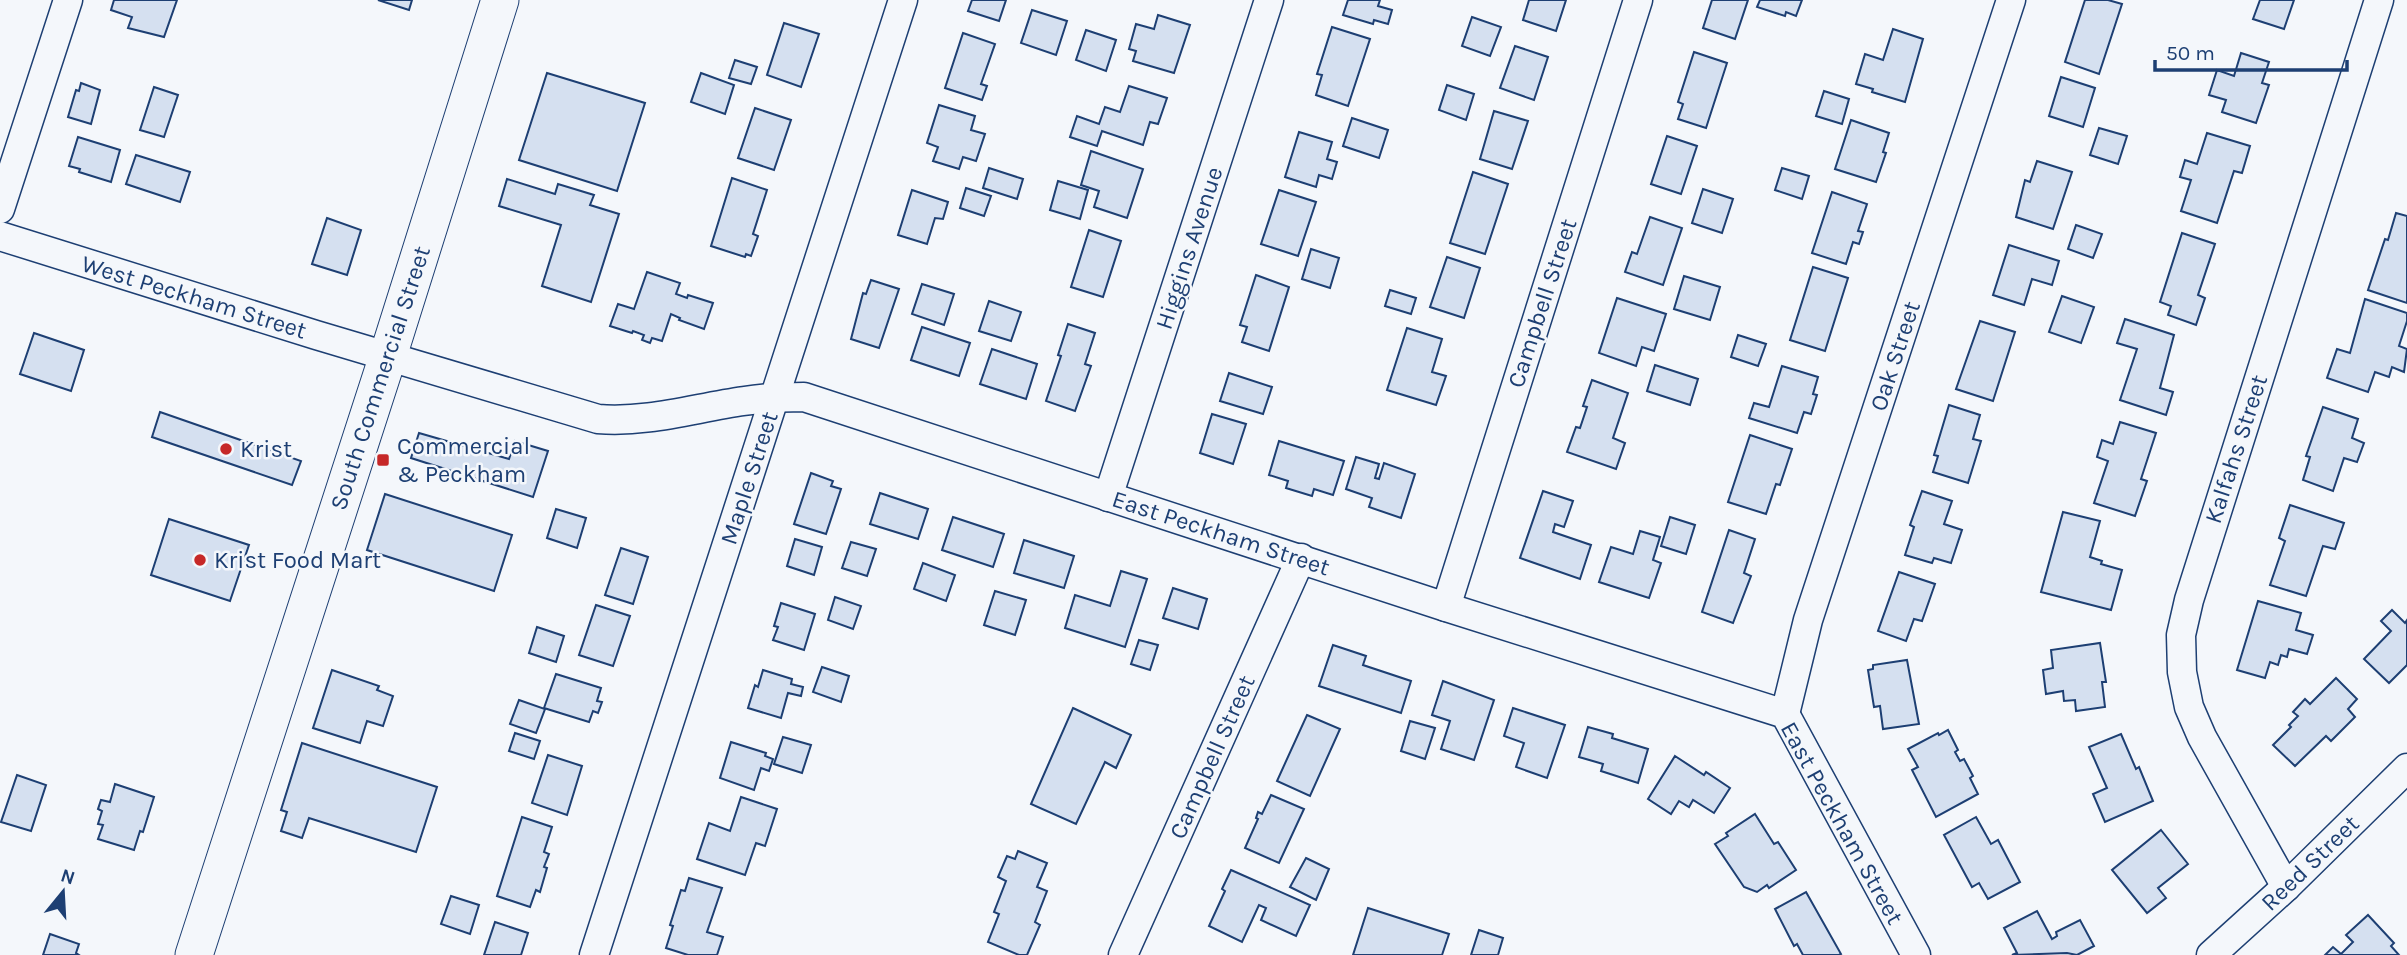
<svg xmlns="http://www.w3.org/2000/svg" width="2407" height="955" font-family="Karla,sans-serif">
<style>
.building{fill:#d5e0f0;stroke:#1d3f73;stroke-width:2}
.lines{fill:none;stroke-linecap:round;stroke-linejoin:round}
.minor-casing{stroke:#1d3f73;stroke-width:31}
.major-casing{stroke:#1d3f73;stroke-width:39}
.minor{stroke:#f4f7fb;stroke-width:28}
.major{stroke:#f4f7fb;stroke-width:37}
.poi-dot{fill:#c62828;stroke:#f4f7fb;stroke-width:2.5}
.labels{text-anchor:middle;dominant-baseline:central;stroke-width:5;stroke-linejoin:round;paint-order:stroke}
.street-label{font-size:24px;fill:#1d3f73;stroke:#f4f7fb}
.poi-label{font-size:24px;fill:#1d3f73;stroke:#f4f7fb;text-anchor:start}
</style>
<rect width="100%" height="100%" fill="#f4f7fb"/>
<!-- building -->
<g class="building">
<polygon points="114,0 177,0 164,37 128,28 132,17 111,10"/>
<polygon points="378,0 412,0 409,10"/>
<polygon points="972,0 1006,0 999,21 968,11"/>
<polygon points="1348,0 1380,0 1378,6 1392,10 1388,24 1374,20 1373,24 1343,15"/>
<polygon points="1529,0 1566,0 1556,31 1523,20"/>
<polygon points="1712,0 1748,0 1735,39 1703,28"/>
<polygon points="1760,0 1802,0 1796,16 1786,12 1785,16 1757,7"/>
<polygon points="2085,0 2108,0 2122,4 2099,74 2065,62"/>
<polygon points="2260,0 2294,0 2284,29 2253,19"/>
<polygon points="1032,10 1067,21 1056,55 1021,43"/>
<polygon points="1158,15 1190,25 1174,73 1133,61 1136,51 1129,49 1136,24 1154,29"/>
<polygon points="1472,17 1501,27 1490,56 1462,46"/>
<polygon points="784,23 819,34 801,87 767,75"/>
<polygon points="1332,27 1370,39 1348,106 1316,95 1322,75 1317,74"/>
<polygon points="1893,29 1923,39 1905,102 1872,92 1873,89 1856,84 1865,54 1883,60"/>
<polygon points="1086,30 1116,40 1106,71 1076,60"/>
<polygon points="963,33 995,44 981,84 987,86 982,100 945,88"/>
<polygon points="1515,46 1548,57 1534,100 1500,88"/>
<polygon points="1694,52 1727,63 1706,128 1678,119 1683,104 1678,102"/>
<polygon points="2241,53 2269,62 2262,83 2269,85 2256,123 2222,112 2226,100 2209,95 2217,70 2234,76"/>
<polygon points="735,60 757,67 751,84 729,78"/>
<polygon points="547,73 645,103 617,191 519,160"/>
<polygon points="701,73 734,85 725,114 691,102"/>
<polygon points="2061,77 2095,88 2083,127 2049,116"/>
<polygon points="81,83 100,90 91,124 68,117 76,90 79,91"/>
<polygon points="1447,85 1474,94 1466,120 1439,110"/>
<polygon points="1129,86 1167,98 1158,124 1150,122 1143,145 1102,131 1097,146 1070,137 1077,116 1099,124 1105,107 1120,112"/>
<polygon points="154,87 178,95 164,137 140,130"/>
<polygon points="1824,91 1849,99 1842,124 1816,116"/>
<polygon points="939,105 975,116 971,130 985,134 976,161 963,157 959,169 933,161 938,147 927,143"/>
<polygon points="755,108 791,120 774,170 738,158"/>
<polygon points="1494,111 1528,121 1512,169 1480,159"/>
<polygon points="1352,118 1388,130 1379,158 1343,146"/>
<polygon points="1851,120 1889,133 1883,152 1886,153 1876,182 1835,169"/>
<polygon points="2099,128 2127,136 2118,164 2090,155"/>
<polygon points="1299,132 1332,142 1327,159 1337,162 1332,179 1319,175 1316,187 1285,177"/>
<polygon points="2207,133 2250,146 2242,173 2234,171 2217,223 2181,211 2191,180 2180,177 2185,160 2197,164"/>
<polygon points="1667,136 1697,146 1681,194 1651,184"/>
<polygon points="78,137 120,150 111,182 79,172 80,169 69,166"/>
<polygon points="1091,151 1143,169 1127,218 1094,207 1099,191 1081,185"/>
<polygon points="136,155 190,172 180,202 126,184"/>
<polygon points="2037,161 2072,172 2053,229 2016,217 2025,180 2030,182"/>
<polygon points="989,168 1023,179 1017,199 983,188"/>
<polygon points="1782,168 1809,176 1802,199 1775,190"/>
<polygon points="1473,172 1508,184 1485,254 1450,243"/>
<polygon points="732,178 767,190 753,234 758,236 751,256 746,254 745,257 711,246"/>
<polygon points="507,179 555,194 558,184 594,195 590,205 619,214 591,302 542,286 561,225 499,206"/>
<polygon points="1058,181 1088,190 1080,219 1050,210"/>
<polygon points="966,188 991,196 984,216 960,208"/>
<polygon points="1703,189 1733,199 1722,233 1692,223"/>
<polygon points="912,190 948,202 943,219 935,218 927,244 898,235"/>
<polygon points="1279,190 1316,202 1298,256 1261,244"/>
<polygon points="1832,192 1867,204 1858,231 1863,232 1859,244 1853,242 1846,264 1812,253"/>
<polygon points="2396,213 2407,216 2407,303 2368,290 2385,239 2388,240"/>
<polygon points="1650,217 1682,228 1663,285 1625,272 1632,252 1637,254"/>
<polygon points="327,218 361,230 347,275 312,264"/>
<polygon points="2076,225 2102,234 2093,258 2068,249"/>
<polygon points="1089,230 1121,241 1103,297 1071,287"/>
<polygon points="2182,233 2215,244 2198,295 2205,298 2196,325 2168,315 2171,306 2160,302"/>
<polygon points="2009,245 2059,261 2052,285 2032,279 2024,305 1993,295"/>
<polygon points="1311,249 1339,258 1330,288 1302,279"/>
<polygon points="1447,257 1480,268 1464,318 1430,307"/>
<polygon points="1813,267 1848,278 1825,351 1790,340"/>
<polygon points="647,272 680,283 676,294 687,298 688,295 713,303 704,329 679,320 680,318 671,314 662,341 652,338 650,343 642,340 644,335 633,331 632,333 610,326 618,304 634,309"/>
<polygon points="1256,275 1289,287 1269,351 1242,342 1247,327 1240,325"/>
<polygon points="1684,276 1720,287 1710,320 1674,309"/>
<polygon points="871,280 899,289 879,348 851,339 863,293 866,294"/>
<polygon points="922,284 954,294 944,325 912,314"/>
<polygon points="1390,290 1416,298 1411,314 1385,306"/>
<polygon points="2062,296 2094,307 2081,343 2049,332"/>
<polygon points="1617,298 1666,314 1654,351 1642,347 1636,366 1599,353"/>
<polygon points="2365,299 2407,313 2407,321 2399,346 2407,349 2404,372 2392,367 2389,377 2375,372 2368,392 2327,378 2337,349 2350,353"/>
<polygon points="989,301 1021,312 1011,341 979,331"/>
<polygon points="2125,319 2174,335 2160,388 2173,392 2166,415 2120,400 2137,349 2117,343"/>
<polygon points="1980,321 2015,332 1993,401 1956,389"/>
<polygon points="1068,324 1095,333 1085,364 1091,366 1075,411 1046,401 1061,356 1058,355"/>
<polygon points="922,327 970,343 959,376 911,360"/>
<polygon points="1407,328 1442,339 1432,372 1446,376 1436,405 1387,390"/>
<polygon points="34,333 84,350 71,391 20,374"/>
<polygon points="1738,335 1766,344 1758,366 1731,357"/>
<polygon points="992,349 1037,364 1026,399 980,384"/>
<polygon points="1655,365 1698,379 1690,405 1647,391"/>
<polygon points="1782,366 1818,377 1813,394 1817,395 1811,414 1804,412 1797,433 1749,418 1754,403 1769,407"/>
<polygon points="1229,373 1272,387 1263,414 1220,401"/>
<polygon points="1592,380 1628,393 1613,438 1625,443 1616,469 1567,452 1576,427 1580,428 1587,407 1583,406"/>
<polygon points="1949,405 1980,415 1973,439 1981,441 1968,483 1933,472 1938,456 1934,455"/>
<polygon points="2323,407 2358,419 2352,438 2364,443 2357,462 2344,458 2333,491 2303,480 2310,457 2306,456"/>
<polygon points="160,412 301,461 292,485 152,437"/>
<polygon points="1212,414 1246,424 1233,464 1200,453"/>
<polygon points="2120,422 2156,433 2141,479 2147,481 2135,516 2094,503 2108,461 2097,457 2102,440 2113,444"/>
<polygon points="419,433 509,459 515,441 548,451 533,497 411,458"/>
<polygon points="1750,435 1792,449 1780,485 1776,484 1766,514 1728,502"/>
<polygon points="1279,441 1344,461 1333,495 1314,489 1312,496 1286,488 1288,481 1269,475"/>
<polygon points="1356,457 1379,464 1375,478 1379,479 1384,463 1415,474 1401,518 1369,507 1372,498 1346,489"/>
<polygon points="811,473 833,481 831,486 841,489 826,534 794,524"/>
<polygon points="1543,491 1573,501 1564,527 1555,524 1553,532 1591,545 1580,579 1520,558"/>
<polygon points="1922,491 1952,501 1944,524 1962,530 1951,563 1934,558 1932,563 1905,555 1914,527 1910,525"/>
<polygon points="880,493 928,509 918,539 870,524"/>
<polygon points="385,494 512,535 494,591 367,550"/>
<polygon points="2290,505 2344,523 2335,549 2323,546 2306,596 2270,585 2285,541 2279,538"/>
<polygon points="556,509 586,518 577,548 547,538"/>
<polygon points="2063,512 2100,521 2090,557 2102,561 2101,564 2122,570 2111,610 2041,592"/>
<polygon points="953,517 1004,534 993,567 942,550"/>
<polygon points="1670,517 1695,525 1686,554 1661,546"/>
<polygon points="169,519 249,545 230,601 151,575"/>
<polygon points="1729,530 1755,539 1744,573 1751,576 1733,623 1702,612"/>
<polygon points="1640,531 1660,537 1653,560 1661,563 1649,598 1599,582 1611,547 1633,554"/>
<polygon points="795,539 822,547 814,575 787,566"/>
<polygon points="1024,540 1074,556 1064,588 1014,573"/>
<polygon points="851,542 876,549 867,576 842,568"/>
<polygon points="621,548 648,557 633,604 605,595"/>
<polygon points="923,563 955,575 946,601 914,589"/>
<polygon points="1121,571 1147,579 1125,647 1065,628 1075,595 1110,606"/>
<polygon points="1899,572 1935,584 1922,621 1914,619 1906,641 1878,631"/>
<polygon points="1173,588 1207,599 1198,629 1163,618"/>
<polygon points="995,591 1026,600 1015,635 984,625"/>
<polygon points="835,597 861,606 853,629 828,620"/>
<polygon points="2258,601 2301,613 2296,630 2313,635 2307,654 2289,649 2287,657 2281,655 2278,665 2270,662 2265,678 2237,670"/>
<polygon points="781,603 815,614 804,650 773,640 778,627 774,626"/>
<polygon points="596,605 630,616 613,666 579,655"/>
<polygon points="2392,610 2405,623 2407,620 2407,665 2389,683 2364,659 2391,631 2381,621"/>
<polygon points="537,627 564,636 556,662 529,653"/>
<polygon points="1139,640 1158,645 1150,670 1131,664"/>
<polygon points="2100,643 2106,682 2102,682 2105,707 2076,711 2075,700 2064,701 2063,691 2046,694 2043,670 2053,668 2051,650"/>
<polygon points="1333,645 1366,656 1363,665 1411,681 1401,713 1319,686"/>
<polygon points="1907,660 1919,724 1883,729 1880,706 1874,707 1868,670 1873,669 1873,665"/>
<polygon points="822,667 849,676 841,702 813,692"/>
<polygon points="332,670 379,686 377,690 393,696 383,726 367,721 360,743 313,728"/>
<polygon points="763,670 792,679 791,684 803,687 801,696 788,693 781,718 748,708 755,685 758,687"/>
<polygon points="556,674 601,688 597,701 602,702 598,713 593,711 589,722 544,708"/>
<polygon points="2336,678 2357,699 2348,709 2355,717 2331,741 2326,736 2295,766 2273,745 2291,727 2289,725 2298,716 2293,712 2305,699 2310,704"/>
<polygon points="1443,681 1494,700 1474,760 1441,749 1450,721 1432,715"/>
<polygon points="519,700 545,709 536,733 510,724"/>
<polygon points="1073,708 1131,735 1116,768 1105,762 1076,824 1031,804"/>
<polygon points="1513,708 1565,725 1547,778 1516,767 1524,743 1504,736"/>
<polygon points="1307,715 1340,729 1310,796 1277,781"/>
<polygon points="1410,721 1435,728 1425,759 1401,751"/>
<polygon points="1588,727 1613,734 1612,738 1648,749 1638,783 1601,771 1603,764 1579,757"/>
<polygon points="1948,730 1958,750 1955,752 1960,761 1964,759 1973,776 1970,778 1978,794 1936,817 1912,770 1918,767 1908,749 1938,733 1939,735"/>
<polygon points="515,733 540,741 534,759 509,751"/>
<polygon points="2121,734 2136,769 2139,767 2153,801 2105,822 2093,794 2107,788 2089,747"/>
<polygon points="783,737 811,745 802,773 774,764"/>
<polygon points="731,742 766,753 765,756 773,759 769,771 761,768 754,790 720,778"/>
<polygon points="302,743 437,787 416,852 309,818 302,838 281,831 287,812 281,810"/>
<polygon points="548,755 582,766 567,815 532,803"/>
<polygon points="1675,756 1704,775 1706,772 1730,788 1714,813 1693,800 1689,807 1679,801 1671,814 1648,799"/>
<polygon points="17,775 46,785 31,831 1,822"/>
<polygon points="115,784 154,797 143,832 140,831 134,850 98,839 103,825 98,824 102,811 98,809 101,800 110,802"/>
<polygon points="1271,795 1304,809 1279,863 1245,848 1258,819 1256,818 1258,812 1262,814"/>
<polygon points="741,797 777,809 765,846 756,843 745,875 697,859 709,823 730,831"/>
<polygon points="1755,814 1774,844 1778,842 1796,870 1769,888 1767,885 1757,892 1744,887 1715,844 1728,836 1726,833"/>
<polygon points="522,817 552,827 544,852 549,854 544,867 547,868 540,892 536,890 530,907 497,896"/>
<polygon points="1976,817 1991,844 1998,840 2020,882 1988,899 1979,883 1972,887 1944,835"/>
<polygon points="2161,830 2188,864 2158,888 2166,898 2147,913 2112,870"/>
<polygon points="1018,851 1047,863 1037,887 1047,891 1035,922 1040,925 1027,955 1019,955 988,942 999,914 994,912 1006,881 998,877 1007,856 1015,859"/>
<polygon points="1306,858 1329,869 1316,900 1290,887"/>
<polygon points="1231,870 1310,905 1296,936 1261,920 1266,908 1259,905 1242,942 1209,926 1225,891 1222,889"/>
<polygon points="689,878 722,888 707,932 723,937 717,955 688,955 666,948 673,926 670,925 681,890 685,891"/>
<polygon points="1806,892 1841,954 1839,955 1803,955 1797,944 1794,946 1775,909"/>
<polygon points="451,896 479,905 470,934 441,924"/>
<polygon points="1368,908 1449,934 1442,955 1353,955"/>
<polygon points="2037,911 2052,939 2057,936 2056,932 2080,920 2094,946 2077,955 2067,953 2012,955 2017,953 2004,928"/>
<polygon points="2368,915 2394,943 2391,946 2399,955 2325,955 2333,947 2341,954 2353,942 2346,935"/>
<polygon points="495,922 528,933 521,955 484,955"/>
<polygon points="1479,930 1503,938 1498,955 1471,955"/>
<polygon points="50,934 79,944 76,953 79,955 43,955"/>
</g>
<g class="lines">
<defs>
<g id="minor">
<polyline points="0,209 68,0"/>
<path d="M0,236L316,335L598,419C648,423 694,408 744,401C764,398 783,397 804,397L1446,607L1785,714L1916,955"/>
<polyline points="1108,497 1269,0"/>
<polyline points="1446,607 1638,0"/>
<polyline points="1785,714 1808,620 2011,0"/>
<polyline points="2286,887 2202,737 2189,707 2182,672 2181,635 2189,600 2379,0"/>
<polyline points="594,955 903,0"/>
<polyline points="1123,955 1301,558"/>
<polyline points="2211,955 2286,887 2407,768"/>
</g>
<polyline id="major" points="194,955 388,356 500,0"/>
</defs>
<!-- minor casing -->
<use href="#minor" class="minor-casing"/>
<!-- major casing -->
<use href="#major" class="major-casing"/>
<!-- minor -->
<use href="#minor" class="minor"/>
<!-- major -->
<use href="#major" class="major"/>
</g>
<!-- markers -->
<g class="poi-dot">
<circle cx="226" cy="449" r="7"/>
<rect x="376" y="453" width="14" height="14" rx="3.5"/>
<circle cx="200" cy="560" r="7"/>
</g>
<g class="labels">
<!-- street labels -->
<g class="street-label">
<text transform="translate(1189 248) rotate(-72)">Higgins Avenue</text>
<text transform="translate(194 297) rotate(17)">West Peckham Street</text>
<text transform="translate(1542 303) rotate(-72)">Campbell Street</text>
<text transform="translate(1895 356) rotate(-72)">Oak Street</text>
<text transform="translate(380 378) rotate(-72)">South Commercial Street</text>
<text transform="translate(2236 449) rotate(-72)">Kalfahs Street</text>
<text transform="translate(749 478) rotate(-72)">Maple Street</text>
<text transform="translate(1221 533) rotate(18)">East Peckham Street</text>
<text transform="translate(1212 757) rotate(-66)">Campbell Street</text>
<text transform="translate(1842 823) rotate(61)">East Peckham Street</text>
<text transform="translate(2310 863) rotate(-44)">Reed Street</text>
</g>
<!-- poi labels -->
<g class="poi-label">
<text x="397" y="446">Commercial<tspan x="397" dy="28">&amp; Peckham</tspan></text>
<text x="240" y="449">Krist</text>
<text x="214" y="560">Krist Food Mart</text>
</g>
</g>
<!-- north arrow -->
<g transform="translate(63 892) rotate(18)" stroke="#f4f7fb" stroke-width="5" paint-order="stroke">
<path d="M0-5L12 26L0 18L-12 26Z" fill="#1d3f73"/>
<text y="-10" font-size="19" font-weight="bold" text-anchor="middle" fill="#1d3f73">N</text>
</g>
<!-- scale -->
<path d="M2155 60v10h192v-10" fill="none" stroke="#1d3f73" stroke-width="3.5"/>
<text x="2166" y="60" font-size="21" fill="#1d3f73" stroke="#f4f7fb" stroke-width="5" paint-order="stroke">50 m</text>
</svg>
